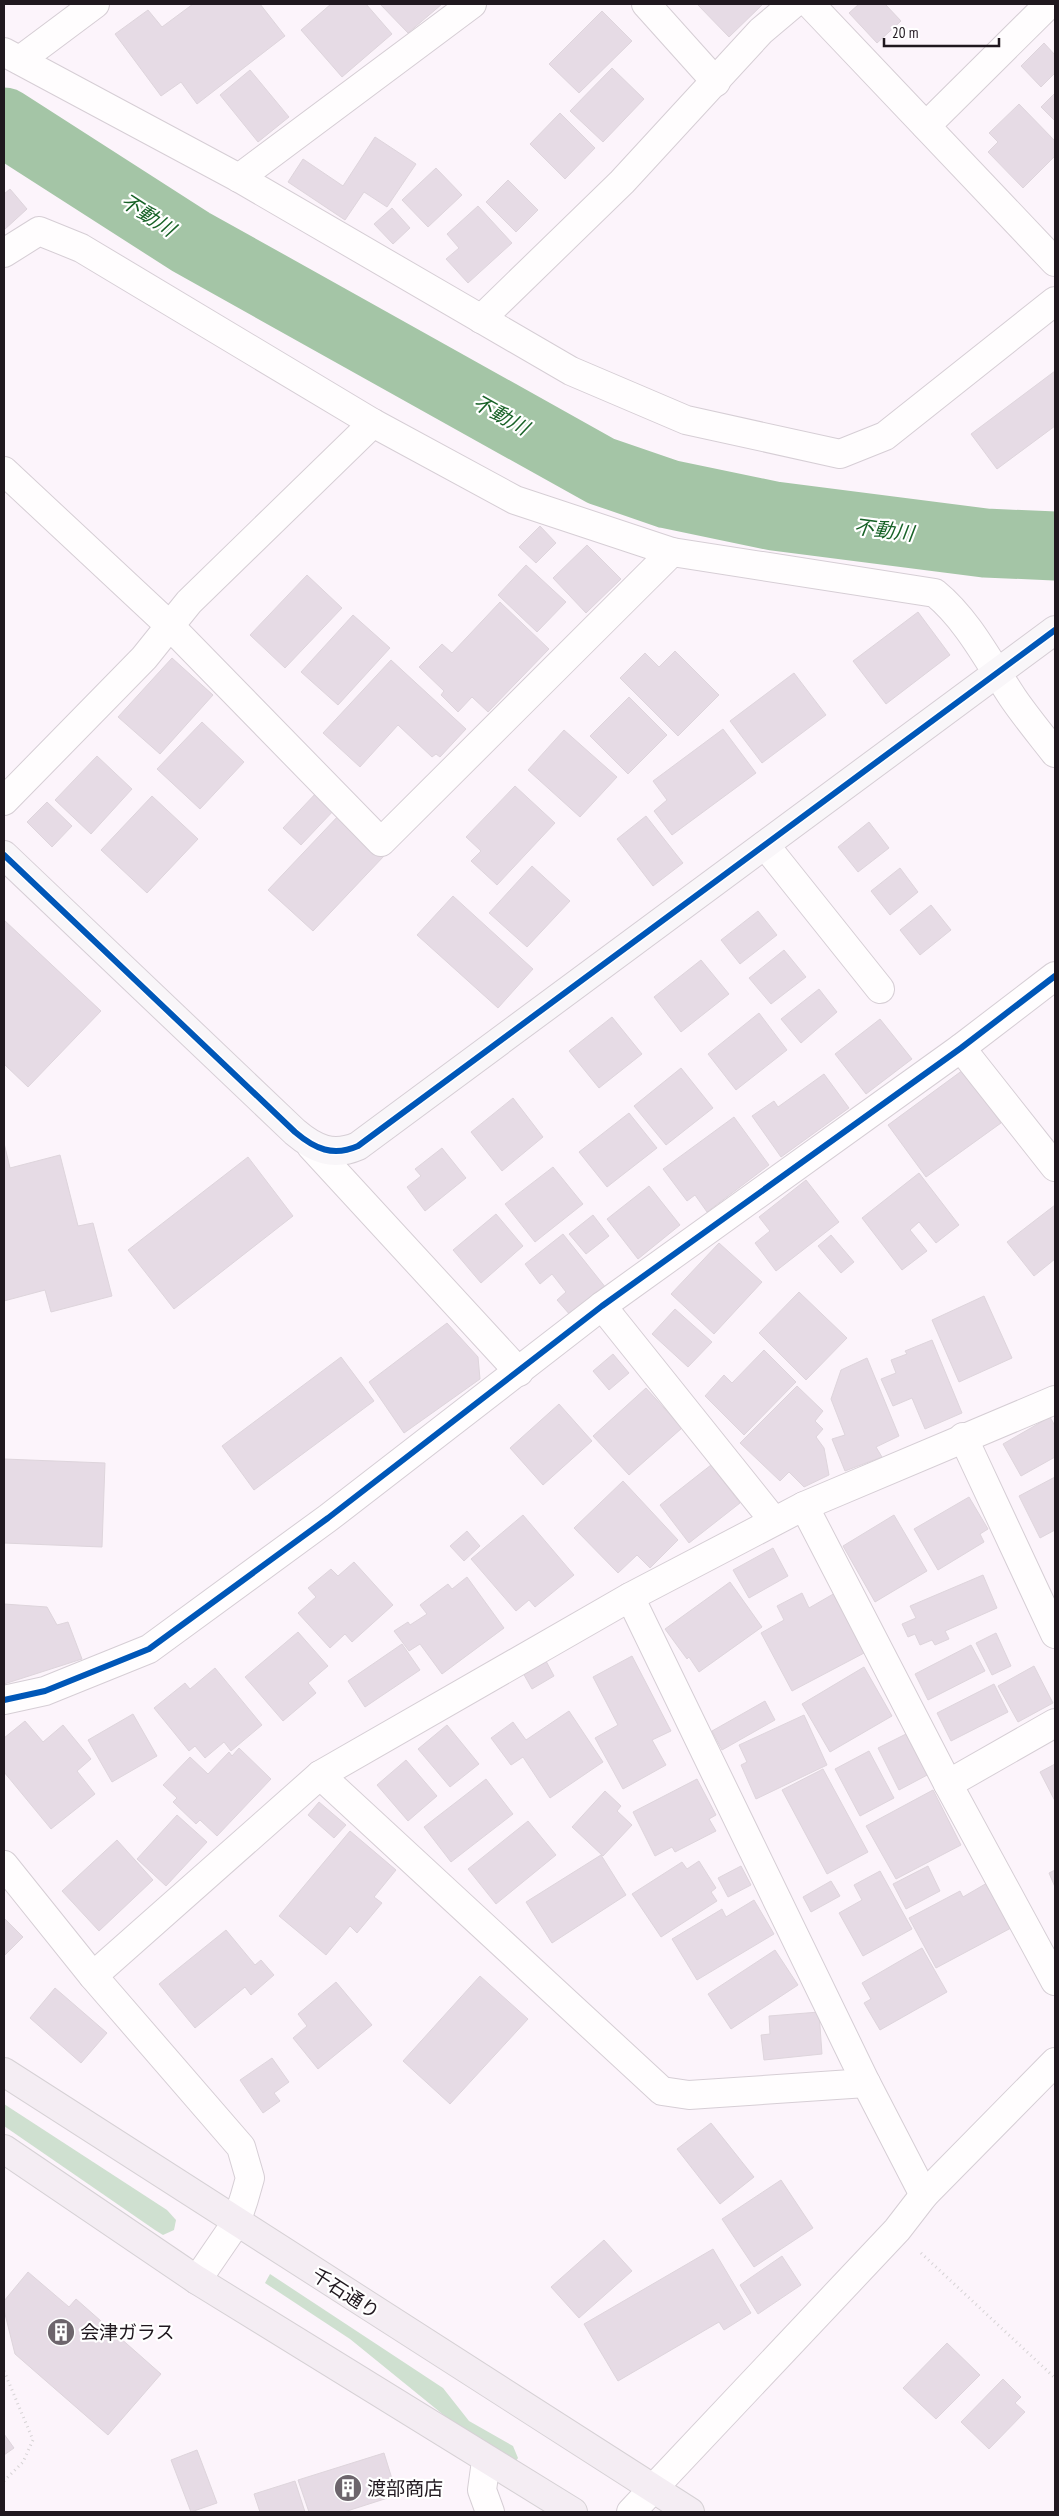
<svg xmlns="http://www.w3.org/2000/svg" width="1059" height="2516" font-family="'PT Sans Narrow','Noto Sans JP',sans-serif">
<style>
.green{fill:#cfe0d0}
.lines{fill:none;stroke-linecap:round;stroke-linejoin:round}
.river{stroke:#a4c5a6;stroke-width:69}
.building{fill:#e6dbe5;stroke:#ded5dc}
.street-casing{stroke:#d6ced5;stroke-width:30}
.secondary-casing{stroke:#d6ced5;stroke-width:30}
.primary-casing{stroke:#d6d1d5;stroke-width:30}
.path{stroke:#d6d3d5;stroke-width:3;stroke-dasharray:1 4;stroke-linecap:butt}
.street{stroke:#fffdfe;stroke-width:28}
.secondary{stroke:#f9f6f9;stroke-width:28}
.primary{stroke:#f4edf3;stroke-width:28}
.cycleway-casing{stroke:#fff;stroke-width:9}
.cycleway{stroke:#0057b8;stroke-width:6}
.labels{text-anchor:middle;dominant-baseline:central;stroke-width:4.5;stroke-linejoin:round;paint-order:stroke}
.street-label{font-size:19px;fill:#20181f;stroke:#fff}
.poi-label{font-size:19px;fill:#20181f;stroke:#fff;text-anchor:start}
.water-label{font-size:20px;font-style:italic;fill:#186227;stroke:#fff}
</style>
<rect width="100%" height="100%" fill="#fcf4fb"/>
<!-- green -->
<g class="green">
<polygon points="4,2104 167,2210 176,2220 174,2230 163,2235 155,2230 4,2126"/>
<polygon points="270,2274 443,2388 469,2421 513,2446 518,2458 516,2461 467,2434 350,2339 265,2283"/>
</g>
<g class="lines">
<!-- river -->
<polyline class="river" points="4,122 191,242 601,471 668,494 774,516 985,543 1055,546"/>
</g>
<!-- building -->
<g class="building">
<polygon points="193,4 260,4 285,36 197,104 181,82 161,96 115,34 148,10 162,27"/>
<polygon points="331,4 366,4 392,34 342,77 301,30"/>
<polygon points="380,4 442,4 408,33"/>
<polygon points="700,4 763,4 729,37 698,5"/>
<polygon points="859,4 885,4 901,21 877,43 849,13"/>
<polygon points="602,11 632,41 579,93 549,64"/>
<polygon points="1044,43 1055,55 1055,73 1041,87 1021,66"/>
<polygon points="612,68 644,99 603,142 570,111"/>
<polygon points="250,70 289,117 258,142 220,95"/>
<polygon points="1055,93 1055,121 1041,107"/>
<polygon points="1019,104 1055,141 1055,156 1023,188 988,152 998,142 989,133"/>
<polygon points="560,113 595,148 565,179 530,144"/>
<polygon points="375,137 416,164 387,207 364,192 345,220 288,182 303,159 343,186"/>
<polygon points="436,168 462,195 428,227 402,200"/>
<polygon points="508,180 538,210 516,232 486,202"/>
<polygon points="10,189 27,209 4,230 4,194"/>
<polygon points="478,206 512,243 468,283 446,259 459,248 447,234"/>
<polygon points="392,208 410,228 393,244 374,224"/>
<polygon points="1055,371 1055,426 997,469 971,434"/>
<polygon points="540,526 556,543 536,563 519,547"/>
<polygon points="587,545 621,579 586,613 553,578"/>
<polygon points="526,565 566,602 537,632 498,595"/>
<polygon points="307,575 342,608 285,668 250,635"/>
<polygon points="500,602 549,649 488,712 472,697 458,712 441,695 444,691 419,667 442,644 452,653"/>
<polygon points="918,612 950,655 886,704 853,661"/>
<polygon points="353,615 390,648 338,705 301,672"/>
<polygon points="675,651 719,695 678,736 620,678 645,653 659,667"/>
<polygon points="172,658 213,695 160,754 118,717"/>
<polygon points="391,660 466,729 440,757 436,754 432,757 398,725 360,767 323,733"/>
<polygon points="794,673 826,715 762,763 730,721"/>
<polygon points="629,697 667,735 628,774 590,736"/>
<polygon points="202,722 244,762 200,809 157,769"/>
<polygon points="723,729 756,773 672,835 654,811 667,800 653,781"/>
<polygon points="564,730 617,777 580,817 528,770"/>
<polygon points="97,756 132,789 91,834 55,800"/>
<polygon points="515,786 555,823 497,885 471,861 481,851 466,837"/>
<polygon points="318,791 336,808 301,845 283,828"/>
<polygon points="152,796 198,839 147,893 101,850"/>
<polygon points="47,802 72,826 52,847 27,822"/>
<polygon points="340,814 384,856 313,931 268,890"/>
<polygon points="646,816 683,863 653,886 617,839"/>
<polygon points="869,822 889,848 858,872 838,847"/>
<polygon points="532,866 570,901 527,947 489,913"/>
<polygon points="900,868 918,892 890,915 871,891"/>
<polygon points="453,896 533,969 498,1008 417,935"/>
<polygon points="931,905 951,930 920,955 900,930"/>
<polygon points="758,911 777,935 740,964 721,940"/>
<polygon points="4,920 101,1011 28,1087 4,1064"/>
<polygon points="784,950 806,977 771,1004 749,978"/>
<polygon points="701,960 729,994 681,1032 654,997"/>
<polygon points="819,989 837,1012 801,1043 781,1019"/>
<polygon points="759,1013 787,1050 736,1090 708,1054"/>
<polygon points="612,1017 642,1054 599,1088 569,1051"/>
<polygon points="880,1019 912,1059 866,1094 835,1054"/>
<polygon points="681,1068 713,1108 666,1145 634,1106"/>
<polygon points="963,1070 1001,1123 926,1177 888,1125"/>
<polygon points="824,1074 849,1108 781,1157 752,1116 774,1101 778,1107"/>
<polygon points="513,1098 543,1137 502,1171 471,1132"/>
<polygon points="629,1113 657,1148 607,1187 579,1152"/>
<polygon points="734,1117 769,1165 707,1212 695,1195 687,1201 663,1169"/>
<polygon points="4,1143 10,1168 60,1155 78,1226 93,1223 112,1296 51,1312 45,1290 4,1301"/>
<polygon points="442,1148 466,1178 425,1211 407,1187 421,1176 415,1169"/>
<polygon points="248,1157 293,1216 174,1309 128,1250"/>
<polygon points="553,1167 583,1204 535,1242 505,1204"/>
<polygon points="919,1173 959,1225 936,1243 919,1222 910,1230 927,1251 902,1270 862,1218"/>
<polygon points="806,1180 839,1222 776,1271 755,1243 770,1231 759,1217"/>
<polygon points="649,1186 680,1225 638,1259 607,1219"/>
<polygon points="1055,1205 1055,1259 1034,1276 1007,1242"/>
<polygon points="496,1214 523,1246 481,1283 453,1250"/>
<polygon points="593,1215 609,1236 586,1254 569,1234"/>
<polygon points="563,1234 606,1288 571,1316 557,1300 566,1292 552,1274 540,1284 525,1264"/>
<polygon points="831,1235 854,1262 841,1273 818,1246"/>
<polygon points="719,1243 762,1282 714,1334 671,1294"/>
<polygon points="799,1292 847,1338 806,1380 759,1333"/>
<polygon points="984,1296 1012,1358 959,1382 932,1320"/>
<polygon points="675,1309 712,1342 688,1367 652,1334"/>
<polygon points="447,1323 478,1357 480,1379 404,1433 369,1382"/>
<polygon points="932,1340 962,1413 925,1429 912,1398 893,1406 881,1379 896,1373 891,1360 907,1354 905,1351"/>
<polygon points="764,1350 796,1382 744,1435 705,1396 724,1375 732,1383"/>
<polygon points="613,1354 629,1373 609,1390 593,1371"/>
<polygon points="341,1357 374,1401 254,1490 222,1446"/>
<polygon points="867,1358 899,1436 876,1447 882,1457 845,1471 832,1439 845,1435 831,1399 841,1370"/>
<polygon points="797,1386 823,1411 815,1421 823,1429 816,1437 824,1448 829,1475 804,1487 789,1472 780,1481 740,1443"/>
<polygon points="646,1388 682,1428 629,1475 593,1436"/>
<polygon points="559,1404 592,1441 543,1485 510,1448"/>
<polygon points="1050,1417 1055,1426 1055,1457 1021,1476 1003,1444"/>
<polygon points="4,1459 105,1463 102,1547 4,1543"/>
<polygon points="711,1465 740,1503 689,1543 660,1505"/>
<polygon points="1055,1477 1055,1530 1040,1538 1019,1496"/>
<polygon points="623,1481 678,1540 650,1568 637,1555 618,1573 574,1528"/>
<polygon points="969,1497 988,1529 980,1534 984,1542 938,1570 914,1529"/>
<polygon points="523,1515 574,1575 535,1607 529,1600 516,1611 471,1559"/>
<polygon points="894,1515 927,1571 875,1602 843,1546"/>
<polygon points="467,1531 480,1546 464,1561 450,1546"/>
<polygon points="773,1548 788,1576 749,1598 733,1570"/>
<polygon points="354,1562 393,1605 352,1642 345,1634 330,1648 298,1613 316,1597 308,1588 331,1569 338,1576"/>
<polygon points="983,1575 997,1608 945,1631 949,1639 935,1645 932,1640 920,1645 915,1634 908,1637 902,1624 916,1618 910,1606"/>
<polygon points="467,1577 504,1628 442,1674 420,1644 409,1651 394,1631 408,1622 410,1625 427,1614 420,1605 448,1584 452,1589"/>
<polygon points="730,1582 762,1627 699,1672 689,1657 687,1659 665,1629"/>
<polygon points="802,1593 809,1608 835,1593 866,1652 792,1691 761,1633 784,1620 777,1606"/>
<polygon points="4,1604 47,1607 57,1625 68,1622 82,1659 4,1684"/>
<polygon points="298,1632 328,1666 308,1683 316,1693 283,1721 245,1677"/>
<polygon points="996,1633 1011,1666 992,1675 976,1643"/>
<polygon points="402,1644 420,1670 365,1707 348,1681"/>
<polygon points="971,1645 985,1671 928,1700 915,1674"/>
<polygon points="632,1656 671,1731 652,1740 666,1765 623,1789 595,1738 618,1725 593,1677"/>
<polygon points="546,1661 554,1676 532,1689 523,1673"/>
<polygon points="1034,1666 1053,1703 1018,1722 998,1686"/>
<polygon points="864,1667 892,1716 830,1752 802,1704"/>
<polygon points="215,1668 262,1725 231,1751 224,1742 205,1758 195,1746 189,1751 154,1708 185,1683 190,1689"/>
<polygon points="994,1684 1008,1712 951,1741 937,1713"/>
<polygon points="765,1701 775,1720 722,1750 712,1731"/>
<polygon points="569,1711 603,1762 550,1798 523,1757 511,1765 491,1738 513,1722 526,1740"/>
<polygon points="133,1714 157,1756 112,1782 88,1740"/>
<polygon points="804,1715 827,1765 756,1799 741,1765 747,1762 739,1745"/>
<polygon points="25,1721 43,1742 63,1725 91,1759 77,1771 95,1794 51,1829 4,1772 4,1738"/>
<polygon points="447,1725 479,1764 450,1787 418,1749"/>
<polygon points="910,1732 931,1773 899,1790 878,1748"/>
<polygon points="239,1748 271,1779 217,1836 200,1820 196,1824 173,1802 177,1798 163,1785 190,1757 208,1774 229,1752 232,1756"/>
<polygon points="869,1751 894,1798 860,1816 835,1769"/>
<polygon points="406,1760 437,1796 408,1821 377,1785"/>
<polygon points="1055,1764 1055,1801 1040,1772"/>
<polygon points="823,1769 868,1852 827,1874 782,1790"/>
<polygon points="486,1779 513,1814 451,1862 424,1827"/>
<polygon points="697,1779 716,1815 709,1819 716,1831 675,1852 672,1847 655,1856 633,1812"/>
<polygon points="933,1790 961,1845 896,1879 866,1826"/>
<polygon points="605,1791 621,1806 617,1811 632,1825 603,1856 572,1827"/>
<polygon points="319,1802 346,1825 334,1838 308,1815"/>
<polygon points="177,1815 207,1842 166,1886 137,1859"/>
<polygon points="528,1821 556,1855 496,1904 468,1869"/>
<polygon points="350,1831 396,1870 374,1897 382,1903 357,1933 350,1926 326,1955 279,1916"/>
<polygon points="117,1840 153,1880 99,1931 62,1891"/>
<polygon points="601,1855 626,1895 552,1943 526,1902"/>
<polygon points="699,1861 716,1888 711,1892 717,1901 661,1937 632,1894 682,1862 687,1869"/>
<polygon points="741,1866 751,1885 728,1897 718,1878"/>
<polygon points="928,1866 940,1891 906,1909 893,1884"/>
<polygon points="1055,1870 1055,1887 1049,1873"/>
<polygon points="880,1871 912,1929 863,1956 839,1913 862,1900 854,1885"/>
<polygon points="831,1881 840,1896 811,1912 803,1897"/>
<polygon points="987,1883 1011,1928 936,1968 909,1918 960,1891 963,1897"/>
<polygon points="754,1900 774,1934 697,1980 672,1939 722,1909 726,1917"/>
<polygon points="4,1918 23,1937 4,1956"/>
<polygon points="226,1930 255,1965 261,1960 274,1975 251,1995 245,1987 195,2028 159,1984"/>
<polygon points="922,1948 947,1992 880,2030 864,2003 871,1999 862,1983"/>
<polygon points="775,1950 798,1985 731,2029 708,1994"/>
<polygon points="480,1976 528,2019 450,2104 403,2061"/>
<polygon points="336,1982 372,2025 318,2069 293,2038 307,2026 298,2014"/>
<polygon points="55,1988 107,2033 81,2063 30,2018"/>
<polygon points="819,2012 822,2054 764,2060 761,2035 770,2034 769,2016"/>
<polygon points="272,2058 289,2082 274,2093 280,2101 263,2113 240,2080"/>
<polygon points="711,2123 754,2177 720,2204 677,2149"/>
<polygon points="781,2180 813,2228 754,2267 722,2219"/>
<polygon points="604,2240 632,2271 579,2318 551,2287"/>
<polygon points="713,2249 751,2313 724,2330 719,2322 618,2381 584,2324"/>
<polygon points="782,2256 801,2285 758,2314 740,2285"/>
<polygon points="28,2272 69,2307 76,2299 161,2374 108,2435 15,2354 4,2310 4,2301"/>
<polygon points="947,2343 980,2375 936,2419 903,2388"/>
<polygon points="1003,2379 1021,2397 1015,2403 1025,2412 989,2449 961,2422"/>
<polygon points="4,2434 14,2448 4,2455"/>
<polygon points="197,2450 217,2503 191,2512 171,2460"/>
<polygon points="384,2453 397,2495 344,2512 309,2512 298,2480"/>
<polygon points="295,2481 305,2512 260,2512 254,2494"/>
</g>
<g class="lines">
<defs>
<g id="street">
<polyline points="646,4 716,82"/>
<polyline points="810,4 1055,262"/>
<polyline points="4,52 239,178 571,371 686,420 840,454 885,436 1055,301"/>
<polyline points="20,60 95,4"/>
<polyline points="926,126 1049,4"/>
<polyline points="239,178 472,4"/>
<path d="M4,253L39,231L81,248L373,423L515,500L672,552L935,593C968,620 989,662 1013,698C1026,717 1041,735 1055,753"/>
<polyline points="481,319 622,182 761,31 793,4"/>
<polyline points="4,471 169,625 381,842 672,552"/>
<polyline points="4,801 144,658 189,602 373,423"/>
<polyline points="765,845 880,989"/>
<polyline points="961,1048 1055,1167"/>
<polyline points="311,1146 519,1372"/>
<polyline points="602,1306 774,1521"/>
<polyline points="963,1437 1055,1634"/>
<polyline points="804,1506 948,1784 1055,1981"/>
<polyline points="630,1597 866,2083 924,2195"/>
<polyline points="4,1700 45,1691 149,1649 328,1518 602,1306 961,1048 1055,976"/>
<polyline points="320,1775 662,2091 689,2095 866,2083"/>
<polyline points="948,1784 1055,1723"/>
<polyline points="4,1865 93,1976 241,2147 250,2178 244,2199 236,2223 197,2280"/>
<polyline points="93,1976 320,1775 630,1597 804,1506 1055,1400"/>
<polyline points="486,2461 482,2490 490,2512"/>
<polyline points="631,2512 897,2230 924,2195 1055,2062"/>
</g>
<path id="secondary" d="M4,855L295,1132C315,1149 333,1157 358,1146L1055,630"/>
<g id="primary">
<polyline points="4,2072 690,2512"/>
<polyline points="4,2149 197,2280 573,2512"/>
</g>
</defs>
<!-- street casing -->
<use href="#street" class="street-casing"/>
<!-- secondary casing -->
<use href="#secondary" class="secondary-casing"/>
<!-- primary casing -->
<use href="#primary" class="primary-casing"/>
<!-- path -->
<g class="path">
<polyline points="921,2253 1055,2378"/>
<polyline points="4,2371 33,2440 23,2462 4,2481"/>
</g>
<!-- street -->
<use href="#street" class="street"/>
<!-- secondary -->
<use href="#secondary" class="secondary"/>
<!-- primary -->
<use href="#primary" class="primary"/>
<defs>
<g id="cycleway">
<path d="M4,855L295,1132C315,1149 333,1157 358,1146L1055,630"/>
<polyline points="4,1700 45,1691 149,1649 328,1518 602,1306 961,1048 1055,976"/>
</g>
</defs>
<!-- cycleway casing -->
<use href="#cycleway" class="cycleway-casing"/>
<!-- cycleway -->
<use href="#cycleway" class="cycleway"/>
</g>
<!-- icons -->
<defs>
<symbol id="building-disc" viewBox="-11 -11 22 22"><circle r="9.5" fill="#6d656c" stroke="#fff"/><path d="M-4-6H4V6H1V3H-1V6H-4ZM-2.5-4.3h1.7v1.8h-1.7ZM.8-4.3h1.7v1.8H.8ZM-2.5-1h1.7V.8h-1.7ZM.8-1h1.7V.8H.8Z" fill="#fff"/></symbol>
</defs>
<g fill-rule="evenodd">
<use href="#building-disc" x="45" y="2316" width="32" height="32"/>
<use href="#building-disc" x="332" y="2472" width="32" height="32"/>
</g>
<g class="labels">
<!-- street labels -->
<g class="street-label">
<text transform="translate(346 2293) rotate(33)">千石通り</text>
</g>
<!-- poi labels -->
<g class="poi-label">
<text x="80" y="2332">会津ガラス</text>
<text x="367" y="2488">渡部商店</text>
</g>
<!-- water labels -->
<g class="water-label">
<text transform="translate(148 215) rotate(33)">不動川</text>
<text transform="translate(501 415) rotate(29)">不動川</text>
<text transform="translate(884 530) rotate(7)">不動川</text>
</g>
</g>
<!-- border -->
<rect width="1059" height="2516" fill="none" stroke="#20181f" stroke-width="10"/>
<!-- scale -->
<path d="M884 38v8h115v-8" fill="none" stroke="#20181f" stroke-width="2.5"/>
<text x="892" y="38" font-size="15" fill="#20181f" stroke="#ffffff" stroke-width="4" paint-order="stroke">20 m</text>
</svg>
